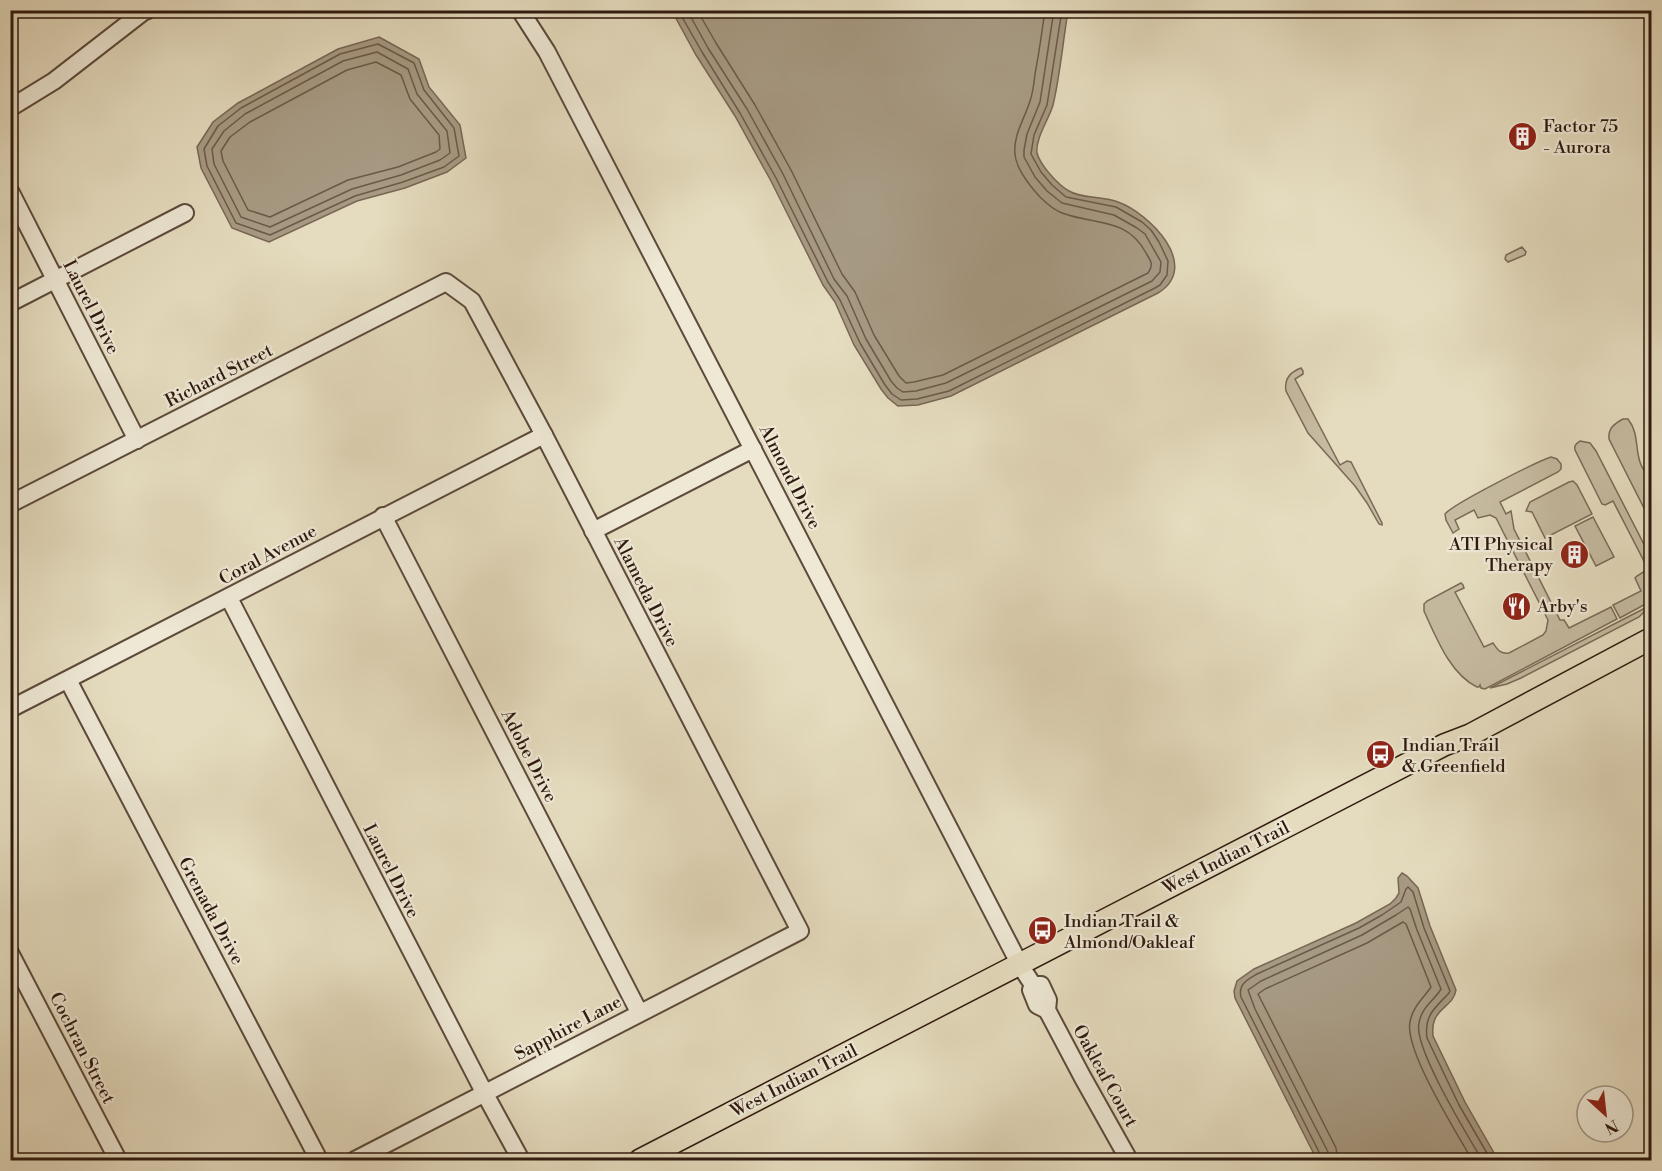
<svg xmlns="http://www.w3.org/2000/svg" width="1662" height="1171" font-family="'Libre Bodoni',serif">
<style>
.green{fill:#c6bba1;stroke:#7a6a58;stroke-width:1.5}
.water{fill:#a79a83;stroke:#765;stroke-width:1.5}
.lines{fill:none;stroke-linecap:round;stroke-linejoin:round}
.shore{stroke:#6a5a49;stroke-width:1.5}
.minor-casing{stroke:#5c4a3b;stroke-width:20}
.major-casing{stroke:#2e190f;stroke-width:24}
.minor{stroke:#eee8d5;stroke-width:16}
.major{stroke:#e5dcbf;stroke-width:21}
.labels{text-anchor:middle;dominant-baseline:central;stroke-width:4.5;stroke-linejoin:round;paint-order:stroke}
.poi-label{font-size:18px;fill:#2e190f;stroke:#eee8d5;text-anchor:start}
.street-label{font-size:18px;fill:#2e190f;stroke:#eee8d5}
</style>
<rect width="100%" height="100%" fill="#e5dcbf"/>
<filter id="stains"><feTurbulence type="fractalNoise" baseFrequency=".00333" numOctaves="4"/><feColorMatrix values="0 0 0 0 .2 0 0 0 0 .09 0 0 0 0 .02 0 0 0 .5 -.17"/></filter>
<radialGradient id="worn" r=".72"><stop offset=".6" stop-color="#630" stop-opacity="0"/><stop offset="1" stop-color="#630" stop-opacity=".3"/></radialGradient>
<!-- green -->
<g class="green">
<polygon points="1522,247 1526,252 1525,255 1508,262 1505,259 1506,255"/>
<path d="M1301,368L1303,371V374L1295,379L1340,465L1347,461L1351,462L1382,523V525L1379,524L1367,503L1355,486L1308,433L1286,391C1284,379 1290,372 1301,368Z"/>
<path d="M1623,419H1628C1643,438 1630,460 1651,478V522L1609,439C1608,428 1614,424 1623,419Z"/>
<path d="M1580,441L1590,443L1596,451L1651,558V601L1620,618L1613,605L1641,591L1635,578L1637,576L1648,569L1613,501L1605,505L1602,504L1575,450C1574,445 1576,444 1580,441Z"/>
<path d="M1551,457L1557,459L1561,464V469L1558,472L1500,502L1506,514L1511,511L1514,529L1560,620H1564L1569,628L1611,607L1617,619L1485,689L1481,688L1480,685L1479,687H1477C1450,674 1436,637 1424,611V604L1427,601L1461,583L1463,585L1464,588L1455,592L1484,647L1493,643C1498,650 1500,654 1509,653L1543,635L1546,631L1548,620L1496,518L1490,515L1478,518L1474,510L1455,520L1459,529L1453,533L1446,520L1445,514C1453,504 1536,462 1551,457Z"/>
<polygon points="1573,481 1577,485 1592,514 1545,538 1532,512 1526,511 1530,502 1569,482"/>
<polygon points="1593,517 1614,557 1596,566 1575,526"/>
<polygon points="1651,605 1639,617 1521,678 1507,684 1490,688"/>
</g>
<!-- water -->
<g class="water">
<path d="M672,11H1068C1063,41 1060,76 1053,105C1049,119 1035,139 1037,153C1040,165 1058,185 1069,191C1082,199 1104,196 1118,202C1149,213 1202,266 1158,293L951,396L918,405L898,406L888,398L881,389L854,345L835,302L823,285L771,181L735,116L696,55Z"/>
<polygon points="379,37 419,59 429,87 460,125 466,158 447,172 405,188 357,201 269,242 232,228 201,168 197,147 213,122 238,103 338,49"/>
<path d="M1402,873L1407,876L1418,888L1430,926L1456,990C1453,1009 1430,1007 1433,1036L1465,1102L1498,1160H1317L1235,998L1234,991L1237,981L1254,969L1356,923L1390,904L1396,898L1399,893L1398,878Z"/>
</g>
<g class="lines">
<!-- shore -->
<g class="shore">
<polyline points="678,10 702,52 740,113 776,178 828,282 840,300 860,343 885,385 892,394 901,400 917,399 949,391 1155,288 1160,285 1167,275 1168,261 1159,242 1151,230 1142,222 1116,207 1066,197 1052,185 1041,172 1031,154 1034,135 1047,105 1062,10"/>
<polyline points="687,10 708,48 747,109 783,174 834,279 847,296 866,339 891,381 897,388 903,392 916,391 946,383 1152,281 1160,272 1161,262 1145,234 1137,228 1114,215 1062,203 1047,191 1035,177 1024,157 1024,150 1027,134 1040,102 1054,10"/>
<path d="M697,10L716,43L755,105L791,170L842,274L855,292L874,335L899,376L906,383L914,382L943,375L1148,273C1154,265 1151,261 1146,253C1127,217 1094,225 1062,213C1054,210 1046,203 1040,197C1030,186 1016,169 1015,154C1013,135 1025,118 1030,101C1033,93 1034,83 1035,74C1039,53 1042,32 1045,10"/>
<polygon points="378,44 414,63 424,90 454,128 459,156 444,167 403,182 355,196 270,235 236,223 207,166 204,149 218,126 241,108 340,54"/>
<polygon points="377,52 408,69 417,94 447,131 450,153 440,160 401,175 352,189 270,227 241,217 214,164 212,149 224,131 245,114 343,61"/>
<polygon points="376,62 401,75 410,99 439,135 440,149 436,152 398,167 348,180 270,217 248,210 223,161 221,151 230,137 250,122 347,70"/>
<path d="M1322,1160L1321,1156L1241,997C1238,984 1247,980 1257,974L1359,928L1382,915L1401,902L1406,889L1408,887L1413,892L1424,928L1450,991L1449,993C1435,1008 1424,1015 1427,1038L1459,1105L1491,1160"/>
<path d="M1329,1160L1328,1152L1255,1009L1248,990L1261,981L1362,935L1396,915L1408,907L1410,909L1417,930L1441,989C1434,1001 1422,1006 1419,1023C1413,1047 1468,1136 1482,1160"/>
<path d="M1338,1160L1336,1148L1258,994L1265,989L1367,943L1403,922L1406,924L1431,987C1423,999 1413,1006 1410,1022C1404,1050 1457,1133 1472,1160"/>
</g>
<defs>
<g id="minor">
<polyline points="520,10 547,52 1020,965 1033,985 1031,990 1037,1005 1047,1010"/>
<polyline points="10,108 54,81 143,12 148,10"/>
<polyline points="10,191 137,440"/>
<polyline points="10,303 185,213"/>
<polyline points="10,504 446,282 472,301 544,435 800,931 355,1160"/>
<polyline points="383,516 639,1012"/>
<polyline points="593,531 753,449"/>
<polyline points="229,598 485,1094 521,1160"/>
<polyline points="68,680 319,1160"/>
<polyline points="10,709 544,435"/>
<polyline points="10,953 118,1160"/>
<polyline points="1033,985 1041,985 1048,1000 1047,1010 1083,1078 1129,1160"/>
</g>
<polyline id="major" points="640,1160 1444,745 1470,735 1652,638"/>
</defs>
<!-- minor casing -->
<use href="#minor" class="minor-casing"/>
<!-- major casing -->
<use href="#major" class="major-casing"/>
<!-- minor -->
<use href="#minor" class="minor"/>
<!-- major -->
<use href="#major" class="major"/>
</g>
<!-- icons -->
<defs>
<symbol id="building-disc" viewBox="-11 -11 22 22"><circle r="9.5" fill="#8f2418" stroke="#eee8d5"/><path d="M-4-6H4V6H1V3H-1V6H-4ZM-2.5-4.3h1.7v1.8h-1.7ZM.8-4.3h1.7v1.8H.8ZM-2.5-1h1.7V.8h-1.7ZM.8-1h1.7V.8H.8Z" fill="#fff"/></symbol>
<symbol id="restaurant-disc" viewBox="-11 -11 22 22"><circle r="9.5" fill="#8f2418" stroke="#eee8d5"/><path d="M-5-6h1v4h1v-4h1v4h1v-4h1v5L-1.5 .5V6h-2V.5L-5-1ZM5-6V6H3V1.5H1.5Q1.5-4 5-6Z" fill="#fff"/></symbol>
<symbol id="bus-disc" viewBox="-11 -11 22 22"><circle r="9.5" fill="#8f2418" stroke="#eee8d5"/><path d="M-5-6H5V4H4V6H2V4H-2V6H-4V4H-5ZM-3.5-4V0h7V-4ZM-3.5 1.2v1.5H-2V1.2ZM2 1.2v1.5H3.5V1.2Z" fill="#fff"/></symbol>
</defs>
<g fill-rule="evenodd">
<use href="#building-disc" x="1506" y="120" width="33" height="33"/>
<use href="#building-disc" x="1558" y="538" width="33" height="33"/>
<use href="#restaurant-disc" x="1500" y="590" width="33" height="33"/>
<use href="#bus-disc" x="1364" y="738" width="33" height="33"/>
<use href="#bus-disc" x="1026" y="914" width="33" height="33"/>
</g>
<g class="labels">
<!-- poi labels -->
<g class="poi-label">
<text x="1543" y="126">Factor 75<tspan x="1543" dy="21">- Aurora</tspan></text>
<text x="1553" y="544" text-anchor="end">ATI Physical<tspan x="1553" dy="21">Therapy</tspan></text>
<text x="1537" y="606">Arby's</text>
<text x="1402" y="745">Indian Trail<tspan x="1402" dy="21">&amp; Greenfield</tspan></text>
<text x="1064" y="921">Indian Trail &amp;<tspan x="1064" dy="21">Almond/Oakleaf</tspan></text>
</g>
<!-- street labels -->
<g class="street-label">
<text transform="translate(91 307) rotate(63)">Laurel Drive</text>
<text transform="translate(219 376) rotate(-27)">Richard Street</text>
<text transform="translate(790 477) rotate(63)">Almond Drive</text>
<text transform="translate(268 555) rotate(-28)">Coral Avenue</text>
<text transform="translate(646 592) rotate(63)">Alameda Drive</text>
<text transform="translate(529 756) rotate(63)">Adobe Drive</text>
<text transform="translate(1226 858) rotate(-27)">West Indian Trail</text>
<text transform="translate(391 871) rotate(63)">Laurel Drive</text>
<text transform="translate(211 911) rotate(62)">Grenada Drive</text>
<text transform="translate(568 1028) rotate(-28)">Sapphire Lane</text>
<text transform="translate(82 1048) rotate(63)">Cochran Street</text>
<text transform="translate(1105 1076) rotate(61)">Oakleaf Court</text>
<text transform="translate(794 1081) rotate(-27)">West Indian Trail</text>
</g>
</g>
<!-- margin -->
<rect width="1662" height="1171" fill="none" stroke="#e5dcbf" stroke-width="36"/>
<rect x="12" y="12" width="1638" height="1147" fill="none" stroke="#2e190f" stroke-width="3"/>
<rect x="18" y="18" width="1626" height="1135" fill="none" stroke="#2e190f" stroke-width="1.5"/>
<!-- north arrow -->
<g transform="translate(1605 1114) rotate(153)"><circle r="28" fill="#eee8d5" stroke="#a19586" stroke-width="1.5"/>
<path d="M0-4.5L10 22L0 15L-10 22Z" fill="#8f2418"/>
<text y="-9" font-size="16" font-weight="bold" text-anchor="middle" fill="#2e190f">N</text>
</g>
<rect width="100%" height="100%" filter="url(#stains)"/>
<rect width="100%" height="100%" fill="url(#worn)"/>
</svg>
